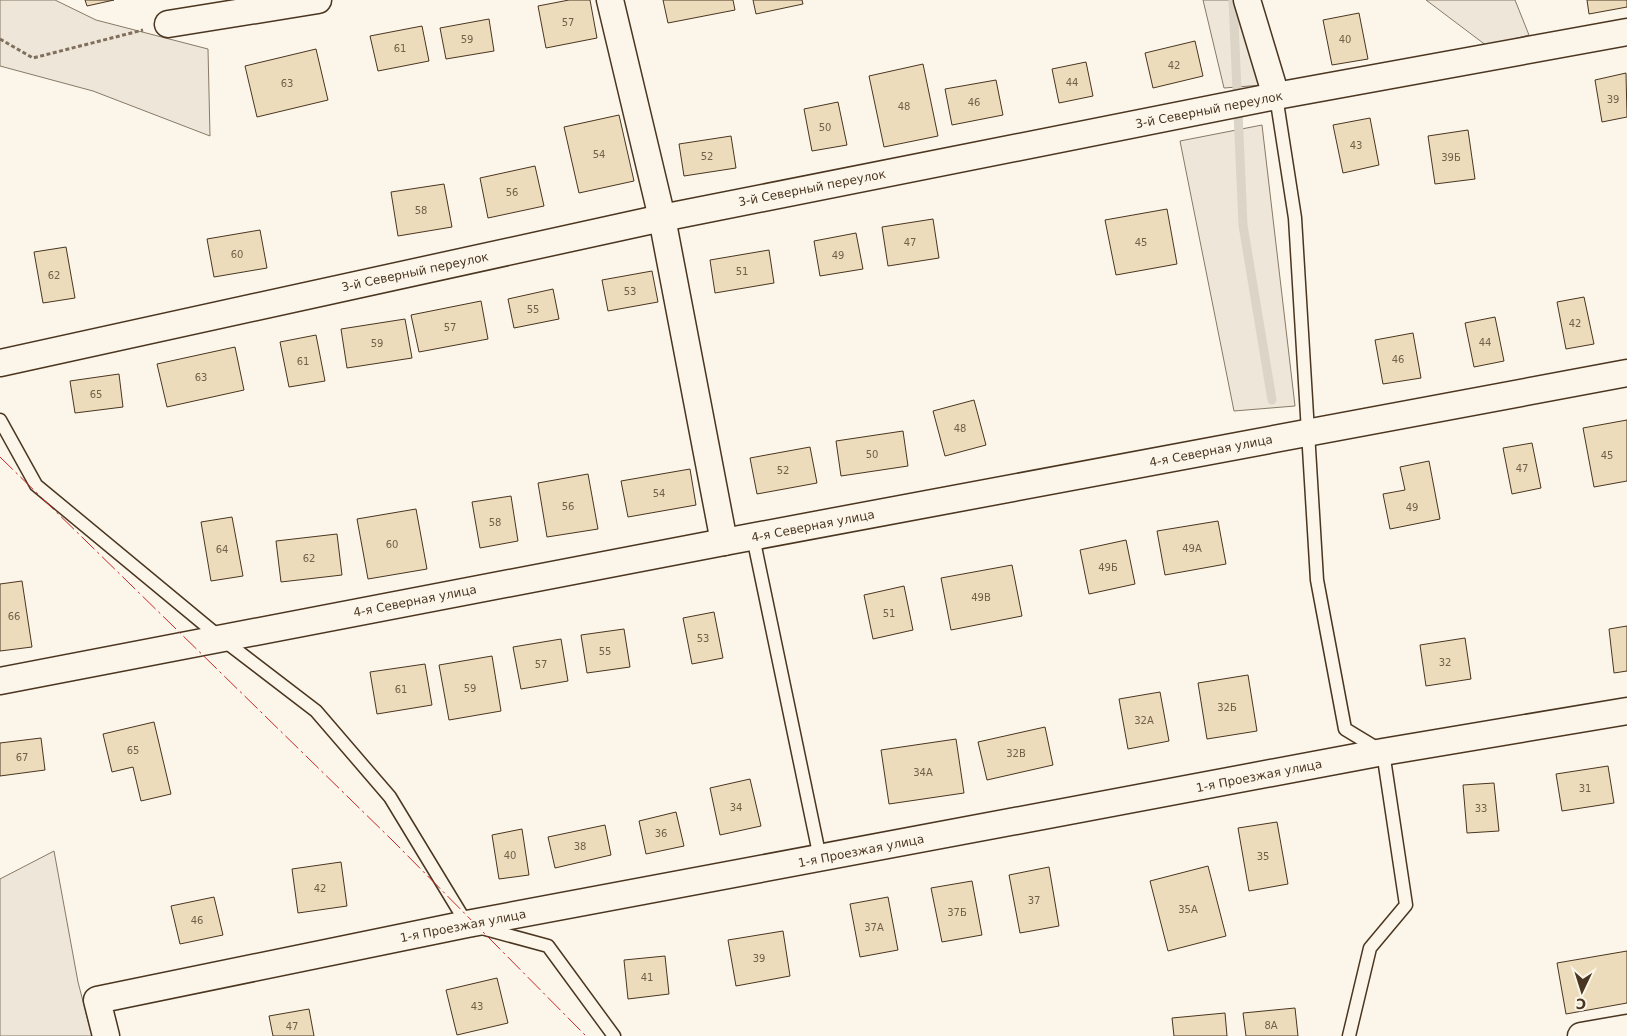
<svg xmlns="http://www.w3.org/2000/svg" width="1627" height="1036" font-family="'DejaVu Sans',sans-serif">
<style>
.green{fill:#ede6d9;stroke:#887966}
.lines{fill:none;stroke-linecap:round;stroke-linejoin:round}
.stream{stroke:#dcd4c6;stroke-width:9}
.building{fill:#ecdcbc;stroke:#4a3520}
.service-casing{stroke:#4a3520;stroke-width:15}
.minor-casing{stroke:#4a3520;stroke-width:29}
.path{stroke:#7f6f5c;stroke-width:3;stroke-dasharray:4 2.5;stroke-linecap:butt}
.service{stroke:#fbf6e9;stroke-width:12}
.minor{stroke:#fbf6e9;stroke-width:26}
.power{stroke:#c62828;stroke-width:1;stroke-dasharray:18 4 2.5 4;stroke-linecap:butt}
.labels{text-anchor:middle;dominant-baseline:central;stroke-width:4;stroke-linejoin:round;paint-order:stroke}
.number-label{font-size:10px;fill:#725f47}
.street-label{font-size:12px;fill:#4a3520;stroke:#fbf6e9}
</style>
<rect width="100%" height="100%" fill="#fbf6e9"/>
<!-- green -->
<g class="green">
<polygon points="0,0 55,0 96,20 208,49 210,136 93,91 0,66"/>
<polygon points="1203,0 1237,0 1263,85 1224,88"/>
<polygon points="1426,0 1515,0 1529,35 1487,46"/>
<polygon points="1262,125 1295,406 1234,411 1180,141"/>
<polygon points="54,851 78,982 92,1036 0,1036 0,879"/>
</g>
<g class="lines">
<!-- stream -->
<polyline class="stream" points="1233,0 1243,225 1272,400"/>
</g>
<!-- building -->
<g class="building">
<polygon points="85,0 114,0 87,6"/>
<polygon points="569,0 590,0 597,38 546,48 538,6"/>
<polygon points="663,0 733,0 735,10 668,23"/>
<polygon points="753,0 802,0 803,4 756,14"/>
<polygon points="1587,0 1627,0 1627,7 1589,14"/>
<polygon points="1359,13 1368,59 1332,65 1323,20"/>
<polygon points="489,19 494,51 446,59 440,28"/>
<polygon points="422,26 429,61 378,71 370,36"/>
<polygon points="1195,41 1203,76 1153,88 1145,53"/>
<polygon points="316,49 328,100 257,117 245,66"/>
<polygon points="1086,62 1093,96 1059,103 1052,69"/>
<polygon points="923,64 938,136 884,147 869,76"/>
<polygon points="1626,73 1627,117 1602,122 1595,80"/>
<polygon points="996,80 1003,115 952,125 945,89"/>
<polygon points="838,102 847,145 812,151 804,109"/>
<polygon points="619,115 634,181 579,193 564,127"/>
<polygon points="1370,118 1379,165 1343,173 1333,125"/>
<polygon points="1468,130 1475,179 1435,184 1428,136"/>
<polygon points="731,136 736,168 684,176 679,144"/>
<polygon points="535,166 544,206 488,218 480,178"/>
<polygon points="444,184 452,227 398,236 391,192"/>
<polygon points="1167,209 1177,264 1116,275 1105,220"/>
<polygon points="933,219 939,258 888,266 882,227"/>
<polygon points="260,230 267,268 214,277 207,239"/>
<polygon points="856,233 863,269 820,276 814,241"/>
<polygon points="66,247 75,298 43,303 34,252"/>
<polygon points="769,250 774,283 715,293 710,260"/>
<polygon points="652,271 658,302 608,311 602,280"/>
<polygon points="553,289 559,319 514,328 508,299"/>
<polygon points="1584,297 1594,344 1566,349 1557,302"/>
<polygon points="481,301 488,339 419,352 411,315"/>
<polygon points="1495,317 1504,361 1474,367 1465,323"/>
<polygon points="405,319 412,358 347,368 341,329"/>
<polygon points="1413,333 1421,378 1383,384 1375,340"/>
<polygon points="316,335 325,381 289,387 280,342"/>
<polygon points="235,347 244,390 167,407 157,364"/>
<polygon points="119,374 123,407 75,413 70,381"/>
<polygon points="974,400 986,445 945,456 933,411"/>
<polygon points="1627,420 1627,481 1594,487 1583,428"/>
<polygon points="903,431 908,466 841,476 836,441"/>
<polygon points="1532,443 1541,488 1512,494 1503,448"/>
<polygon points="810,447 817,483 757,494 750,458"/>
<polygon points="1429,461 1440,519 1390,529 1383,494 1405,490 1400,467"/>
<polygon points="690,469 696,505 628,517 621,481"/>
<polygon points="588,474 598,529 547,537 538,483"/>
<polygon points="511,496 518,541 480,548 472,502"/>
<polygon points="416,509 427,569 368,579 357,519"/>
<polygon points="232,517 243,576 211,581 201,522"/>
<polygon points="1218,521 1226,564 1165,575 1157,531"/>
<polygon points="337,534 342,575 281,582 276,541"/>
<polygon points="1126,540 1135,584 1089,594 1080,550"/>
<polygon points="1012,565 1022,616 951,630 941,578"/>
<polygon points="22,581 32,647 0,651 0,584"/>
<polygon points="904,586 913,630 873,639 864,595"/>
<polygon points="714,612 723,658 692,664 683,618"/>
<polygon points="1627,626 1627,671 1614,673 1609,629"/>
<polygon points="624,629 630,667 587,673 581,635"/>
<polygon points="1465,638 1471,679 1426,686 1420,645"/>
<polygon points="561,639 568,681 521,689 513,647"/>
<polygon points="492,656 501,711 449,720 439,665"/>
<polygon points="425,664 432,705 377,714 370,672"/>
<polygon points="1248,675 1257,731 1207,739 1198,683"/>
<polygon points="1160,692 1169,741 1128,749 1119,699"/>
<polygon points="154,722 171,794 141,801 133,767 112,772 103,734"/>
<polygon points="1045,727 1053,765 987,780 978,742"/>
<polygon points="41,738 45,770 0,776 0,743"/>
<polygon points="956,739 964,793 889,804 881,750"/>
<polygon points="1608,766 1614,803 1562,811 1556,774"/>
<polygon points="750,779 761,826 720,835 710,788"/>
<polygon points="1494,783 1499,831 1467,833 1463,785"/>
<polygon points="676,812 684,846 646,854 639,821"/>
<polygon points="1277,822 1288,884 1249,891 1238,828"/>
<polygon points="605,825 611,855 555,868 548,837"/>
<polygon points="522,829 529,875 499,879 492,835"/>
<polygon points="341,862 347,906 298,913 292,869"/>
<polygon points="1208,866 1226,936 1168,951 1150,881"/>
<polygon points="1049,867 1059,926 1020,933 1009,875"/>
<polygon points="972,881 982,935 942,942 931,888"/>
<polygon points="214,897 223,935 180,944 171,906"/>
<polygon points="888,897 898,950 860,957 850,904"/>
<polygon points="783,931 790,976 736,986 728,940"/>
<polygon points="1627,951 1627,1003 1566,1014 1557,963"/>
<polygon points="665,956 669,994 628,999 624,960"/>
<polygon points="497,978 508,1023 457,1035 446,990"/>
<polygon points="1295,1008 1298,1036 1246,1036 1243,1013"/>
<polygon points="309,1009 314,1036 273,1036 269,1016"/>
<polygon points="1225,1013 1227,1036 1174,1036 1172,1018"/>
</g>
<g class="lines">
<defs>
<g id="service">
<polyline points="1276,96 1295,218 1317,580 1345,729 1383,752 1406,905 1370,948 1349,1036"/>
<polyline points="0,420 36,485 222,639 316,711 390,797 467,924 548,946 614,1036"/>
<polyline points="753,537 820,858"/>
</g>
<g id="minor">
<polyline points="610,0 662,218 724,542"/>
<polyline points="1247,0 1276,96"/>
<polyline points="168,24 318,0"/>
<polyline points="0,363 662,218 1276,96 1627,32"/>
<polyline points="0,681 724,542 1627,373"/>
<polyline points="106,1036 97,1000 467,924 1383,752 1627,711"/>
<polyline points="1581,1036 1627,1028"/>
</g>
</defs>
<!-- service casing -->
<use href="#service" class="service-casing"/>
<!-- minor casing -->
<use href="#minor" class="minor-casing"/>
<!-- path -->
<polyline class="path" points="0,39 33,58 143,30"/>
<!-- service -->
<use href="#service" class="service"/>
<!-- minor -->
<use href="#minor" class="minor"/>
<!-- power -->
<polyline class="power" points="0,457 393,841 586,1036"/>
</g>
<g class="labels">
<!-- number labels -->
<g class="number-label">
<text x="568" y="22">57</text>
<text x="467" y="39">59</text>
<text x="1345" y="39">40</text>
<text x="400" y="48">61</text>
<text x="1174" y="65">42</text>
<text x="1072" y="82">44</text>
<text x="287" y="83">63</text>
<text x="1613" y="99">39</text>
<text x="974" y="102">46</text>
<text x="904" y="106">48</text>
<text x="825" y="127">50</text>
<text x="1356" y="145">43</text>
<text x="599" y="154">54</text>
<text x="707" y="156">52</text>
<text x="1451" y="157">39Б</text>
<text x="512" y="192">56</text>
<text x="421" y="210">58</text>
<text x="910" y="242">47</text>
<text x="1141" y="242">45</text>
<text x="237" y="254">60</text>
<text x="838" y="255">49</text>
<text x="742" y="271">51</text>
<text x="54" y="275">62</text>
<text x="630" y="291">53</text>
<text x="533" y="309">55</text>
<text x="1575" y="323">42</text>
<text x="450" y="327">57</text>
<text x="1485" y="342">44</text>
<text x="377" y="343">59</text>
<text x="1398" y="359">46</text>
<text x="303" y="361">61</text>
<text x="201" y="377">63</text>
<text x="96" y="394">65</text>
<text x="960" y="428">48</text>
<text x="872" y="454">50</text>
<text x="1607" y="455">45</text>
<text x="1522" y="468">47</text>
<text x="783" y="470">52</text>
<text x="659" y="493">54</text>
<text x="568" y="506">56</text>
<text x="1412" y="507">49</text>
<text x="495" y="522">58</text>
<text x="392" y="544">60</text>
<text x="1192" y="548">49А</text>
<text x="222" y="549">64</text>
<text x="309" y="558">62</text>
<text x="1108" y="567">49Б</text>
<text x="981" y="597">49В</text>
<text x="889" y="613">51</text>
<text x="14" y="616">66</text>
<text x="703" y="638">53</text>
<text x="605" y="651">55</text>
<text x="1445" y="662">32</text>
<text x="541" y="664">57</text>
<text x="470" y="688">59</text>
<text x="401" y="689">61</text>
<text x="1227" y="707">32Б</text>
<text x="1144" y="720">32А</text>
<text x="133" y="750">65</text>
<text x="1016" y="753">32В</text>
<text x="22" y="757">67</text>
<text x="923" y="772">34А</text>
<text x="1585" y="788">31</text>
<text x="736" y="807">34</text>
<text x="1481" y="808">33</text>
<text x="661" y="833">36</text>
<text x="580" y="846">38</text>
<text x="510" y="855">40</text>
<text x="1263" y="856">35</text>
<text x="320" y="888">42</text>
<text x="1034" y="900">37</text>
<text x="1188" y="909">35А</text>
<text x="957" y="912">37Б</text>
<text x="197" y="920">46</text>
<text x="874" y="927">37А</text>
<text x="759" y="958">39</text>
<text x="647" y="977">41</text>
<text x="477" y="1006">43</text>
<text x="1271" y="1025">8А</text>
<text x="292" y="1026">47</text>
</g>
<!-- street labels -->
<g class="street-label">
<text transform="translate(1209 110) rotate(-11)">3-й Северный переулок</text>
<text transform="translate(812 188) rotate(-11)">3-й Северный переулок</text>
<text transform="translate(415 272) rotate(-12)">3-й Северный переулок</text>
<text transform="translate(1211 451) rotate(-11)">4-я Северная улица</text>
<text transform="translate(813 526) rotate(-11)">4-я Северная улица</text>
<text transform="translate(415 601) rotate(-11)">4-я Северная улица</text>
<text transform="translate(1259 776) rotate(-11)">1-я Проезжая улица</text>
<text transform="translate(861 851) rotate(-11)">1-я Проезжая улица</text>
<text transform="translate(463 926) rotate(-11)">1-я Проезжая улица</text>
</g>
</g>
<!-- north arrow -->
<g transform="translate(1582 991) rotate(184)" stroke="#fbf6e9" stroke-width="4" paint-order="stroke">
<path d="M0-4L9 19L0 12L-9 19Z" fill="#4a3520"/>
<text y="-8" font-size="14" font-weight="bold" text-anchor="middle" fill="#4a3520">С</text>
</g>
</svg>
